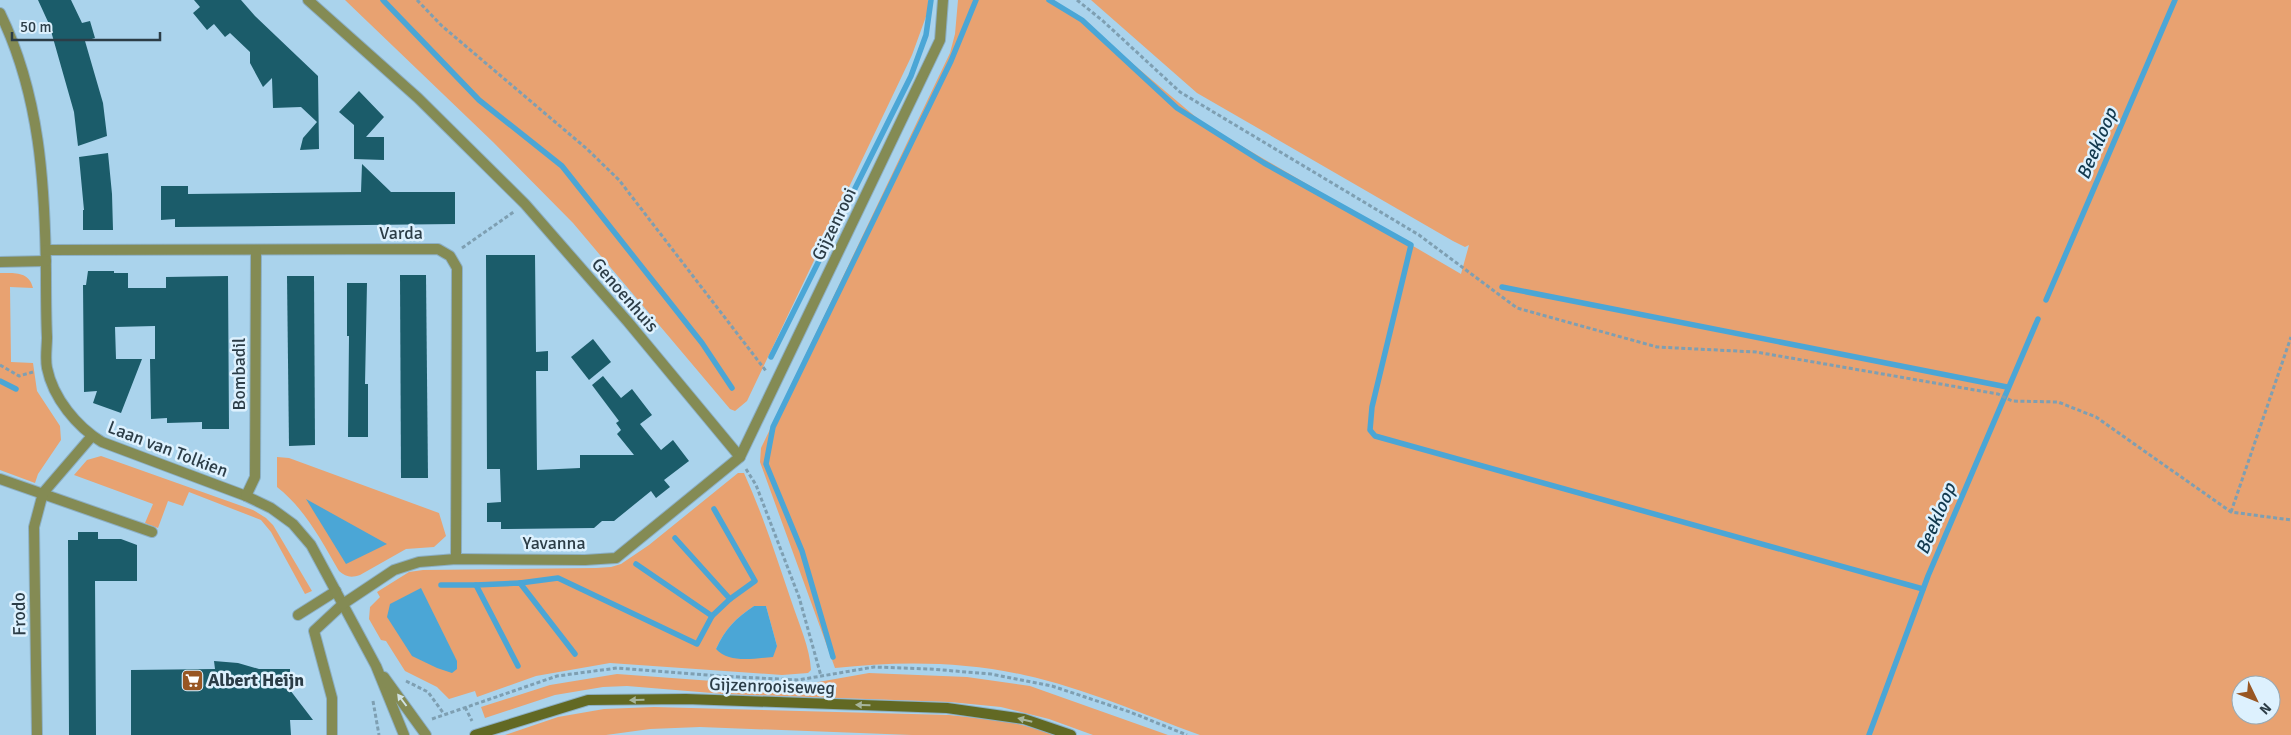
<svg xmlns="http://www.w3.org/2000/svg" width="2291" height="735" font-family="Signika,sans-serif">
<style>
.green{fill:#e8a271;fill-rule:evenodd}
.water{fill:#4ba6d6}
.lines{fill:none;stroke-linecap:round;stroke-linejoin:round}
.stream{stroke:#4ba6d6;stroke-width:5.5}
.building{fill:#1b5c6a}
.lane-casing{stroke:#8cafc4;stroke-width:12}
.street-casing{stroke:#8cafc4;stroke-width:12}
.secondary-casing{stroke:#8cafc4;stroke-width:12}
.path{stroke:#7e9fb2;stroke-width:3;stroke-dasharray:4 2.5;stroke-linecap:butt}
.lane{stroke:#848b54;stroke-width:10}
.street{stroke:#848b54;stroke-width:10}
.secondary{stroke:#626923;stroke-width:10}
.oneway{fill:#d0e2e4}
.oneway2{fill:#a6b49b}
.labels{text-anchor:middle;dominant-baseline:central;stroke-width:5;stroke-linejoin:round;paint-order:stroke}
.street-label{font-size:18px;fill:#2c3d47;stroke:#ddf1fe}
.poi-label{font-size:18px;font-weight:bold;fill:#2c3d47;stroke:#ddf1fe;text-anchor:start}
.water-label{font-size:19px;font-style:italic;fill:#11384d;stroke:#ddf1fe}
</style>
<rect width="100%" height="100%" fill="#aad3ec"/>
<!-- green -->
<g class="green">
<polygon points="345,0 928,0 928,11 912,55 747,401 735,411 730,409 573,223 493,142"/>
<path d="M958,0H1054L1074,14L1204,124L1461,274L1469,245L1465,247L1453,241L1197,93L1091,0H2291V735H1200C1142,714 1084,688 1024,675C962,661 897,661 835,668L760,462L761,448L950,53L955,34ZM2241,685H2271V715H2241Z"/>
<path d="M0,273C14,273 29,271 33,288L10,287L11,362L33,363L37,391L60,426L61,440L38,474L35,483L0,470Z"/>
<polygon points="101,456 253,510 266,518 273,525 312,591 305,594 271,532 261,520 189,492 183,506 168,501 158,528 145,523 153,504 74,475 87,460"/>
<path d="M277,457L289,458L439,513L446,536L434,547L406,549L360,575C351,578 346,577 339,571C321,540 305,509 277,487Z"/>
<path d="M738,473H744C763,515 777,559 792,603C799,624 810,648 811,670L808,673L782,675L610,663L536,676L477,697L475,691L449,699L437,687L405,671L386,641L381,640L369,619L370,607L380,597L377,592L409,572L423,570L596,568L611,567L621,564L649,545ZM754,606H766L777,646L742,659L716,649C725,629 736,618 754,606Z"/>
<polygon points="869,673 967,677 1030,686 1168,735 1093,735 1049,719 1001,707 950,702 724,694 627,686 603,687 555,695 485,718 481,707 550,685 617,674 783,686 807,684"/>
<polygon points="654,707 949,715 1012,722 1057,735 912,735 700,727 650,729 606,735 505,735 558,717 604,709"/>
</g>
<!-- water -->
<g class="water">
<polygon points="306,499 387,544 346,564"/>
<polygon points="421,588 457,661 457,669 452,673 437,668 412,656 387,617 390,604"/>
<path d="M754,606H766L777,646L773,657C754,658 730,664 716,649C725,629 736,618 754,606Z"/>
</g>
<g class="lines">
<!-- stream -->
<g class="stream">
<polyline points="383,0 479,100 562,166 702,343 732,388"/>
<polyline points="1049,0 1082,20 1177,108 1264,163 1411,245 1372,407 1370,430 1375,436 1923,589"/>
<polyline points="1502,287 2007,387"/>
<polyline points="2046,300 2175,0"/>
<polyline points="771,357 911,76 926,35 931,0"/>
<polyline points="0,381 16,389"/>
<polyline points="714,509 755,581 730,599"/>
<polyline points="675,538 730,599 712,616"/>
<polyline points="520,583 558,578 697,644 712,616 636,564"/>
<polyline points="441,585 476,585 518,666"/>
<polyline points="476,585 520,583 575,654"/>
<polyline points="833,657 802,551 766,464 773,427 951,61 976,0"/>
<polyline points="1869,735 1928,576 2038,319"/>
</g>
</g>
<!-- building -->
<g class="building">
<polygon points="38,0 71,0 82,23 90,21 95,38 85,41 103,103 107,136 78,146 74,112 49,24"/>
<polygon points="194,0 241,0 255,16 318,76 319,149 300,150 303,138 317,122 301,107 273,108 272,78 263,87 250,63 250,52 230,33 225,37 214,24 207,30 193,13 200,7"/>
<polygon points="359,91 384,117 366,137 384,137 384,160 354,159 354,125 339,112"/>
<polygon points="108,153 112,194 113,230 83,230 83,210 84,210 79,157"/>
<polygon points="362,164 391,192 455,192 455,224 175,227 175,219 161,220 161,186 188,186 188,194 361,192"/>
<polygon points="486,255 535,255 536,352 548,351 548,371 536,371 537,470 580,468 580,455 634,455 617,434 621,430 616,423 619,421 592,385 603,376 621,398 632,389 652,415 640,424 661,450 673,440 689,461 664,480 670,487 656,498 651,491 614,521 602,521 594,528 501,529 501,522 487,522 487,503 501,502 500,469 487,469"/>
<polygon points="88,271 114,271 114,273 128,273 128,288 166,288 166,277 228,276 229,429 202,429 202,422 167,423 167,418 151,419 150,359 155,359 155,326 115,327 116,359 142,359 121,413 93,403 97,391 84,392 83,285 86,285"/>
<polygon points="400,275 426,275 428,478 401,478"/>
<polygon points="287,276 314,276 315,445 289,446"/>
<polygon points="347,283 367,283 365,384 368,384 368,437 348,437 349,336 347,336"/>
<polygon points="593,339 611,362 589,380 571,357"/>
<polygon points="78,532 98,532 98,539 121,539 137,545 137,581 95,581 96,735 69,735 68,540 78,540"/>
<polygon points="214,661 238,663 259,669 290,669 290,690 313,720 290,720 291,735 131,735 131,670 215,669"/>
</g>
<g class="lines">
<defs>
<g id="lane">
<polyline points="0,479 152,532"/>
<polyline points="298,615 336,591"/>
<polyline points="332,735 332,698 314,631 343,604"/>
</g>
<g id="street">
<polyline points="308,0 418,98 525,204 628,322 740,457"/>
<path d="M0,13C40,95 45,184 46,273C46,294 46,316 47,337C47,347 45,358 47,368C53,398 77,427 102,442L246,496L271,508L293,524L311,545L376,666L404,735"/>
<polyline points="46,250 438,249 450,256 457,268 456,559"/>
<polyline points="0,262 46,261"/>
<polyline points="246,496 255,477 256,250"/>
<polyline points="343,604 394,570 419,562 456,559 585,560 616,558 740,457 940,40 943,0"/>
<polyline points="384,677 426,735"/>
<polyline points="37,735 34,527 43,493 92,436"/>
</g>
<polyline id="secondary" points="475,735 588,700 686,699 947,708 1024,719 1071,735"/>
</defs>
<!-- lane casing -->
<use href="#lane" class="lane-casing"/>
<!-- street casing -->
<use href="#street" class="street-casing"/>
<!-- secondary casing -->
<use href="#secondary" class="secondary-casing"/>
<!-- path -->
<g class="path">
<polyline points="417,0 442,26 587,149 619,180 766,371"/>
<polyline points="1077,0 1103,21 1180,92 1419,235 1517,308 1657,347 1756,352 1998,394 2012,401 2058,402 2096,417 2231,512 2291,520"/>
<polyline points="462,248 515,211"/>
<polyline points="0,365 19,376 33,372"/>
<polyline points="746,469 756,485 799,597 821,676"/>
<polyline points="2231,512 2291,337"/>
<polyline points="406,681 428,692 444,714"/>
<polyline points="373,701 379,735"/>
<polyline points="465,707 472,721"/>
<polyline points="432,719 557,676 617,668 719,676 798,680 874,667 930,669 991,674 1052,686 1130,712 1187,735"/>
</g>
<!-- lane -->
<use href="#lane" class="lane"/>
<!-- street -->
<use href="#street" class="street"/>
<!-- secondary -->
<use href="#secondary" class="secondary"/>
</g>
<!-- one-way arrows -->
<defs><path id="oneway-solid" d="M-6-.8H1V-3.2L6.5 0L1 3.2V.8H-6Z" transform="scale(1.25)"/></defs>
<use class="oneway" href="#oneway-solid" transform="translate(402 700) rotate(-127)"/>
<g class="oneway2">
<use href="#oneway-solid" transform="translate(637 700) rotate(179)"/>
<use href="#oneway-solid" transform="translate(863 705) rotate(-178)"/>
<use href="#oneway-solid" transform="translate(1025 720) rotate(-166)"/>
</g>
<!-- icons -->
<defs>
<symbol id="supermarket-square" viewBox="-11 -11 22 22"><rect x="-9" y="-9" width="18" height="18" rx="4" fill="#985623" stroke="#ddf1fe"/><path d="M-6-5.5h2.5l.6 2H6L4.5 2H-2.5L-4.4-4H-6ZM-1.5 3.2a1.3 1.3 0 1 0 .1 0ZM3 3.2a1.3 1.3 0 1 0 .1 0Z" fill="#fff"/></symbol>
</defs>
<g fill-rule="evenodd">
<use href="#supermarket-square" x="180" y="668" width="25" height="25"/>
</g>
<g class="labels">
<!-- street labels -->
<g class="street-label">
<text transform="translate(834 224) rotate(-64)">Gijzenrooi</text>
<text x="401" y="233">Varda</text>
<text transform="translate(625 295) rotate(49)">Genoenhuis</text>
<text transform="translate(239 374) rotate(-90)">Bombadil</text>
<text transform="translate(168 449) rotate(21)">Laan van Tolkien</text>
<text x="554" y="543">Yavanna</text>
<text transform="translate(19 614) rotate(-91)">Frodo</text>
<text transform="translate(772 686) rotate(2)">Gijzenrooiseweg</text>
</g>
<!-- poi labels -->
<g class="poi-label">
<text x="208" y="680">Albert Heijn</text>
</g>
<!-- water labels -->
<g class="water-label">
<text transform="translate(2097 144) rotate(-67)">Beekloop</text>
<text transform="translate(1936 519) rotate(-67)">Beekloop</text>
</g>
</g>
<!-- north arrow -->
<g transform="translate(2256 700) rotate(133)"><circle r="24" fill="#ddf1fe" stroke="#96a9b5"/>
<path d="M0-4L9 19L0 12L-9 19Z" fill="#985623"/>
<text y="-8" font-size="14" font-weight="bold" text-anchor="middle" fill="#2c3d47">N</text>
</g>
<!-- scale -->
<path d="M12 32v8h148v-8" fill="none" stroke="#2c3d47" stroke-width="2.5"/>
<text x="20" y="32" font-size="15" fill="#2c3d47" stroke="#ddf1fe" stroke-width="4" paint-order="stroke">50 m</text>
</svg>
